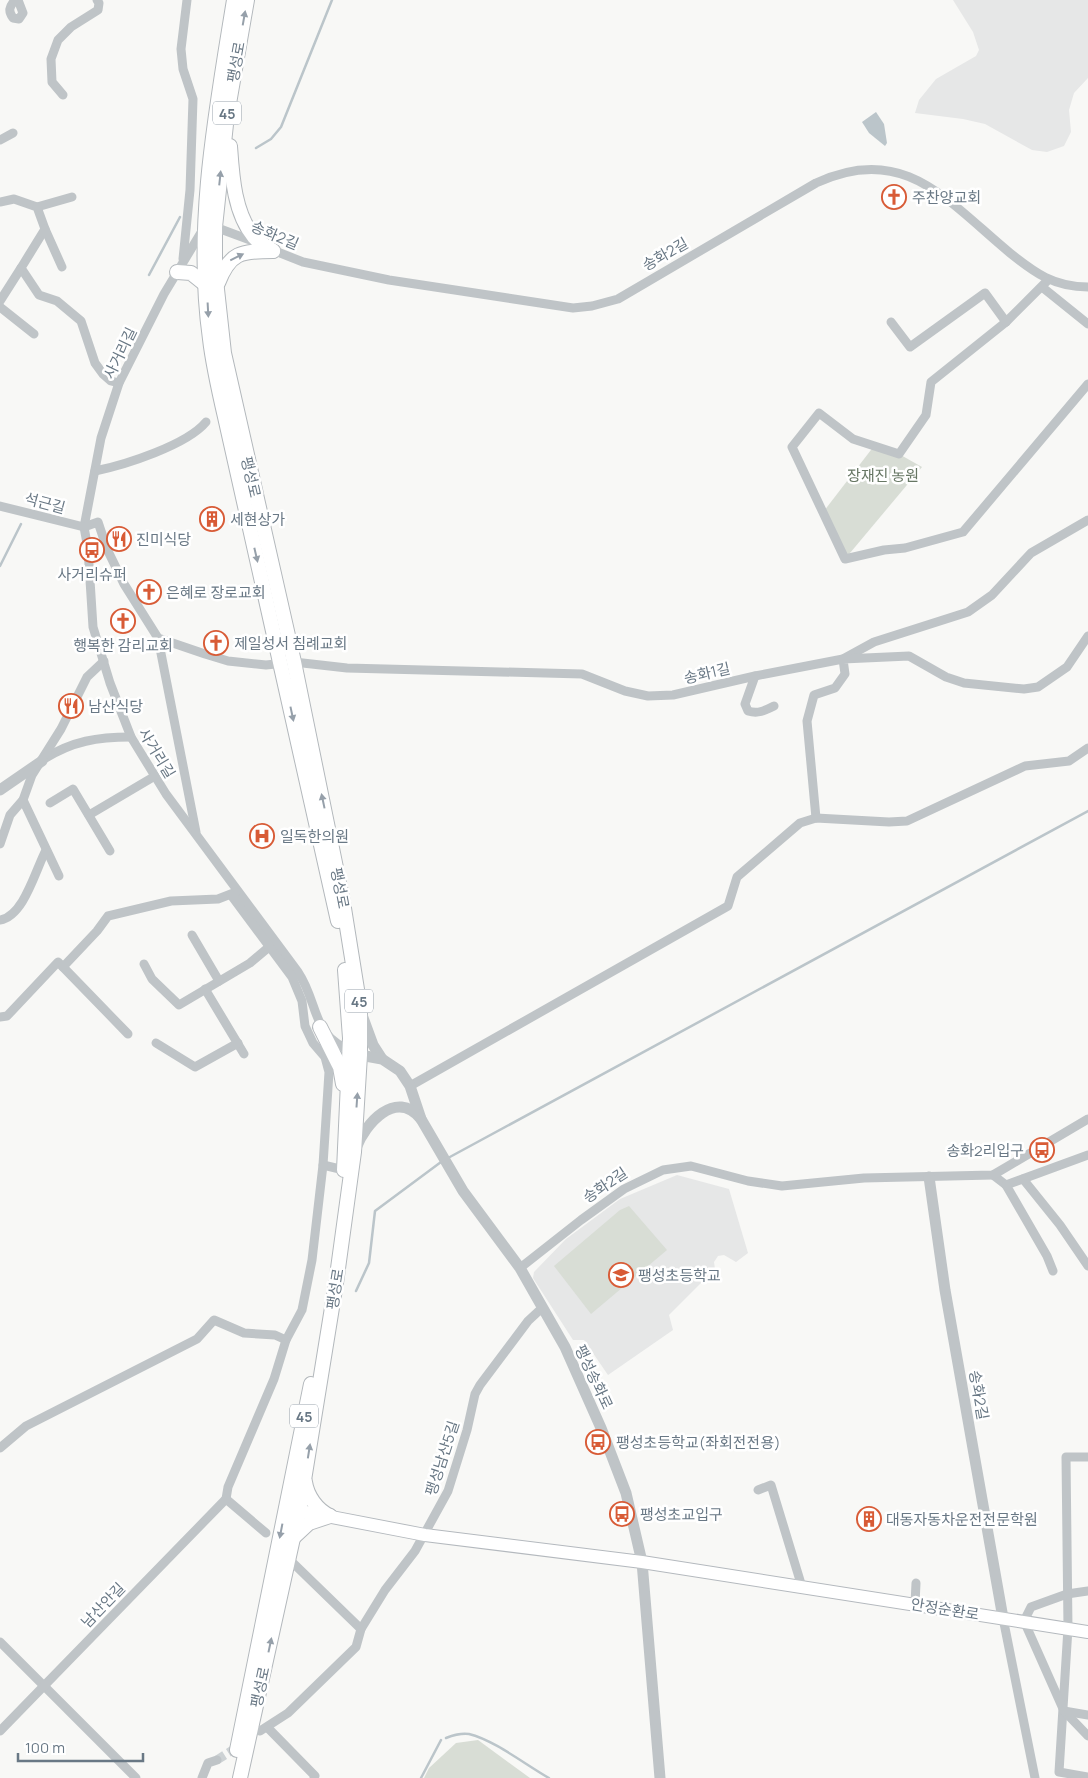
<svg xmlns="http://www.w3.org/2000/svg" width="1088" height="1778" font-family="Manrope,'Noto Sans KR',sans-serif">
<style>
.built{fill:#e6e7e7}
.green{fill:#d8ddd5}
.water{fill:#bbc5ca}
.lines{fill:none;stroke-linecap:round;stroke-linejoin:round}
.stream{stroke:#bbc5ca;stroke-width:2.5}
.minor-tunnel{stroke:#cdd2d4;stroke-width:9;stroke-dasharray:9 4.5;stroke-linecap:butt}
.secondary-casing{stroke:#b4b9be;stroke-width:14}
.primary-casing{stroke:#b3b8bc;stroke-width:16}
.minor{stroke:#bfc4c7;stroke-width:9}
.tertiary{stroke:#bfc4c7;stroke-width:11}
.secondary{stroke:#fff;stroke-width:12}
.primary{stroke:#fff;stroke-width:14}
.oneway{fill:#96a0aa}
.labels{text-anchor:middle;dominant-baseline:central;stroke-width:5;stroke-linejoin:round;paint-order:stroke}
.shield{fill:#fff;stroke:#96a0aa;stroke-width:1}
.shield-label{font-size:14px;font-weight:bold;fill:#697885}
.street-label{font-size:15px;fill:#697885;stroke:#fff}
.poi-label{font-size:15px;fill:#697885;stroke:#fff;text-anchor:start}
.park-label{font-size:15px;fill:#677764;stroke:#fff}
</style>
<rect width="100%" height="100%" fill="#f8f8f6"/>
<!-- built -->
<g class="built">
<polygon points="953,0 1088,0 1088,78 1074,93 1069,110 1071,132 1064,146 1047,152 1032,150 985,124 963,119 915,113 919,100 936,79 976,56 979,50 973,32"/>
<polygon points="677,1175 729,1189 748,1253 736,1262 724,1255 718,1256 714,1262 715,1269 669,1315 673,1330 608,1375 584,1340 573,1340 533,1278 534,1272 566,1239 620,1199"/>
</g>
<!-- green -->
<g class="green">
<polygon points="874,446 899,454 922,467 845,559 824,511"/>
<polygon points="629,1206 667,1250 591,1314 554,1266 620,1210"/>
<polygon points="478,1740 530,1778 424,1778 429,1768 456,1743"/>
</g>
<!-- water -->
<polygon class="water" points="876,112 884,124 887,143 885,146 869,133 862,122"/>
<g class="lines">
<!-- stream -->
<g class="stream">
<polyline points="256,148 271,139 281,127 332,0"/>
<polyline points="149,275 180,217"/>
<polyline points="0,566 21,524"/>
<polyline points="448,1158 1088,811"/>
<polyline points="356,1291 369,1263 375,1211 441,1162"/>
<path d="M446,1738C454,1735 460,1733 469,1734C494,1740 526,1765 549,1778"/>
<polyline points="421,1778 441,1740"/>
</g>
<!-- minor-tunnel -->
<polyline class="minor-tunnel" points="217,1760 239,1746"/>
<defs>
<polyline id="secondary" points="290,1509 425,1535 642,1562 1088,1632"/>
<g id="primary">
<path d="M234,0C216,111 194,226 210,339C213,365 219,391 225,417L338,921"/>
<path d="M230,146C232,175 234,213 254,237C259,243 267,246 273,251"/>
<polyline points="177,272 191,273 206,285"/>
<path d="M218,283C230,252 241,251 273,251"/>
<polyline points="320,1027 340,1067 343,1084"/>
<polyline points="344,1170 350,1038 345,970"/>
<path d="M305,1482C307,1496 317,1510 330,1516"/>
<polyline points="294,1537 309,1523 330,1516"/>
<polyline points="237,1750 311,1384"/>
<polyline points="240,1778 299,1511 336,1283 354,1152 360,1055 360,1008 343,902 294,662 224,353 215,271 215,227 227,115 247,0"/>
</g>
</defs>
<!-- secondary casing -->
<use href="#secondary" class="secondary-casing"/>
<!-- primary casing -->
<use href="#primary" class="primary-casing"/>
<!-- minor -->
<g class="minor">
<path d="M15,0C9,7 8,11 13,18L19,19L23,13L18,0"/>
<polyline points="63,95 52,82 51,59 58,40 71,27 98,10 99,3 97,0"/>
<polyline points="0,140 13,133"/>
<polyline points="0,202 14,199 37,207 45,229 21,268 39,295 57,301 81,321 95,363 103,374 111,381 119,383"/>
<polyline points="37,207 72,197"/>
<polyline points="45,229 62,267"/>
<path d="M258,243L215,227L205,226L164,294L119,383L101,438L84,527L88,549L93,627L110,683L131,737L166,794L298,972C320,1005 310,1036 354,1052"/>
<path d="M270,249L303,262L389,280L573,308L592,306L618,299L816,183C904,142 947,201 1010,253C1035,273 1054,287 1088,287"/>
<polyline points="183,259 190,190 193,99 183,69 181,49 187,0"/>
<polyline points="1048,280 1006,322 931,382 926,415 899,454 853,439 819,413 792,447 845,559 884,550 905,548 963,532 1088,384"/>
<polyline points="1042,287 1088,324"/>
<polyline points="0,301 21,268"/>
<polyline points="0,307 34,334"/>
<polyline points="891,322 910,347 985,293 1006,322"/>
<path d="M95,471C125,465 187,445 206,422"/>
<polyline points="0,506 84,527 98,522 107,549 124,584 158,638 205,654 228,661 266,665 294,662 347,668 582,674 625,691 648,696 673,695 755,676 843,659 874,642 968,612 992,595 1031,553 1088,520"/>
<polyline points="158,638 196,832"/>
<path d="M755,676L745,704L748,711C758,714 764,711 774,706"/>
<path d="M44,759C72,741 98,737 131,737"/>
<polyline points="23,800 59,876"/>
<polyline points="50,803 73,789 110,851"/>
<polyline points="89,815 155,776"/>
<polyline points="816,818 807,721 814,695 835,688 845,674 843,659 909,656 946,677 964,683 1024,689 1038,687 1067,667 1088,636"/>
<polyline points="0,844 10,815 23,800 32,775 61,729 87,677 104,661"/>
<path d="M0,920C24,916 35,871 46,850"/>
<polyline points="192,935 219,981"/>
<polyline points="144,964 152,979 179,1005 250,963 269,947"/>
<polyline points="205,989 244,1054"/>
<polyline points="0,1017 7,1016 58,962 63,967"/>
<polyline points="128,1034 63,967 97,931 108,916 171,901 218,899 236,892"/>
<polyline points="156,1043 195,1067 238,1043"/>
<polyline points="410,1086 728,906 737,877 800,823 816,818 889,822 907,821 1025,766 1069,761 1088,748"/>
<polyline points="323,1165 344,1170"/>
<polyline points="993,1175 1006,1185 1088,1155"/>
<polyline points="1023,1179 1060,1225 1088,1266"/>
<polyline points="1006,1185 1047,1256 1053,1271"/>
<polyline points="520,1268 581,1220 624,1189 663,1170 691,1166 748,1181 782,1186 864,1178 993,1175 1088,1119"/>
<polyline points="0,1448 26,1426 197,1339 214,1320 244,1333 275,1335 286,1340"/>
<polyline points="1088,1457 1066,1457 1068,1628 1059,1772 1088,1777"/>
<polyline points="758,1490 771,1485 802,1587"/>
<polyline points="226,1499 228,1487 274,1379 286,1340 302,1310 312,1260 323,1165 329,1072 325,1057 313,1043 305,1026 302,1001 292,977 231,895"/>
<polyline points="226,1499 266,1533"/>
<polyline points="293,1563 361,1629"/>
<polyline points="1088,1591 1067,1594 1031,1607 1024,1621 1064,1711 1088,1736"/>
<polyline points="915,1604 916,1583"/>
<polyline points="1003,1618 1035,1778"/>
<polyline points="0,1642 136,1778"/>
<polyline points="1064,1711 1088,1715"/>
<polyline points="268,1728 315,1776 314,1778"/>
<polyline points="0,1731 226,1499"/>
<polyline points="260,1731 288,1713 356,1647 361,1629 385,1590 415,1551 448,1491 467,1430 475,1394 480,1385 528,1321 542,1308"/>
<polyline points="202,1778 208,1763 217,1760"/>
</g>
<!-- tertiary -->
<g class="tertiary">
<polyline points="0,790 42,761"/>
<polyline points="362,1015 373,1045 382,1059"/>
<polyline points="360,1055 382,1059 400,1071 410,1086 421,1119 463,1191 520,1268 565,1347 601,1428 626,1493 642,1562 660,1778"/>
<path d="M356,1148C365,1124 396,1088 421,1119"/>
<polyline points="929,1177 945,1290 1003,1618"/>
</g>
<!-- secondary -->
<use href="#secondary" class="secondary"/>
<!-- primary -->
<use href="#primary" class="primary"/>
</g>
<!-- one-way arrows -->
<defs><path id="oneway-solid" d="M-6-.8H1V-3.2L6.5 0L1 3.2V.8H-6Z" transform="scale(1.25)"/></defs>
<g class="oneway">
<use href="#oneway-solid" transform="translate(244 18) rotate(-80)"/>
<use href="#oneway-solid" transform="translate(220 178) rotate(-84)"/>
<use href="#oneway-solid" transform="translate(237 257) rotate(-26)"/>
<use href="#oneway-solid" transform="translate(208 310) rotate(87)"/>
<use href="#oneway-solid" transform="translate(256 555) rotate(77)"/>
<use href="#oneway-solid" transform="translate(292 714) rotate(78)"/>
<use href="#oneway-solid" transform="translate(323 801) rotate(-102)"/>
<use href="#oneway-solid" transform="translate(357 1100) rotate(-86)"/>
<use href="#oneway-solid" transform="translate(309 1451) rotate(-81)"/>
<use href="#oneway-solid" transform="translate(281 1531) rotate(101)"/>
<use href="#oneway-solid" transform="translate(270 1645) rotate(-78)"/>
</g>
<!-- icons -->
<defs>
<symbol id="church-ring" viewBox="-11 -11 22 22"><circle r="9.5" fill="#fff" stroke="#d85b36" stroke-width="1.5"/><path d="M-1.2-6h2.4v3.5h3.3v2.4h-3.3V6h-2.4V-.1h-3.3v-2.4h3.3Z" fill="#d85b36"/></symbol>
<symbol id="building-ring" viewBox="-11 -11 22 22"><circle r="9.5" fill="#fff" stroke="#d85b36" stroke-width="1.5"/><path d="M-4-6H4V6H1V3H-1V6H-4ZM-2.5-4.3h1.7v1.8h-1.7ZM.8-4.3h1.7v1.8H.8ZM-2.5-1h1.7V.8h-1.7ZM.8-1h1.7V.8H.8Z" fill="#d85b36"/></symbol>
<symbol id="restaurant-ring" viewBox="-11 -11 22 22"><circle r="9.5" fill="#fff" stroke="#d85b36" stroke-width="1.5"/><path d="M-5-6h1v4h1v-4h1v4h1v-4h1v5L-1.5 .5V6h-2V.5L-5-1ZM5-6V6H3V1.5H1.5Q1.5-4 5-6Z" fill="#d85b36"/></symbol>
<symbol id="bus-ring" viewBox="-11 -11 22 22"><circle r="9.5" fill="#fff" stroke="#d85b36" stroke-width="1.5"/><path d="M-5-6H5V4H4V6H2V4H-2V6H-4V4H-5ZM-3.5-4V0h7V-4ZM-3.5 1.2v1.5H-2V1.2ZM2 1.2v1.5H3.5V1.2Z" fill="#d85b36"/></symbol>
<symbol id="hospital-ring" viewBox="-11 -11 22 22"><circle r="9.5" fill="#fff" stroke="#d85b36" stroke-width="1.5"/><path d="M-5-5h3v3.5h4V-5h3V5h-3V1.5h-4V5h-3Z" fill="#d85b36"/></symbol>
<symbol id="school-ring" viewBox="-11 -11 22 22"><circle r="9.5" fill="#fff" stroke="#d85b36" stroke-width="1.5"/><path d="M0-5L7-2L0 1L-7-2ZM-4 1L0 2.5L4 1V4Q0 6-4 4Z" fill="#d85b36"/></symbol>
</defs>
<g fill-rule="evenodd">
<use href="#church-ring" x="880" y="183" width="28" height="28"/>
<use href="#building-ring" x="198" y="505" width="28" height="28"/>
<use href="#restaurant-ring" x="105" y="525" width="28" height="28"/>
<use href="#bus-ring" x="78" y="536" width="28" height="28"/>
<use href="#church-ring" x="135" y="578" width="28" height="28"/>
<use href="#church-ring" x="109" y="607" width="28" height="28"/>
<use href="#church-ring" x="202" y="629" width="28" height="28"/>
<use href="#restaurant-ring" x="57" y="692" width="28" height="28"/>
<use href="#hospital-ring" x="248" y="822" width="28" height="28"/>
<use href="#bus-ring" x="1028" y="1136" width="28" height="28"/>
<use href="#school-ring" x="607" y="1261" width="28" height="28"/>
<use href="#bus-ring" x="584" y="1428" width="28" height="28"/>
<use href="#bus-ring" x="608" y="1500" width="28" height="28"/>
<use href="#building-ring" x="855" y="1505" width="28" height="28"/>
</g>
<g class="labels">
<!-- shield labels -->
<g class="shield">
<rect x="213" y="101.5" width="28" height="23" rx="4"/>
<rect x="345" y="989.5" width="28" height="23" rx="4"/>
<rect x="290" y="1404.5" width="28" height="23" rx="4"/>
</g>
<g class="shield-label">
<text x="227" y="113">45</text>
<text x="359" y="1001">45</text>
<text x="304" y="1416">45</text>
</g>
<!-- street labels -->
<g class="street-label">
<text transform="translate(236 62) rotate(-80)">팽성로</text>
<text transform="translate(275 235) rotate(23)">송화2길</text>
<text transform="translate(665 254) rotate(-30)">송화2길</text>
<text transform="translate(120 353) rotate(-64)">사거리길</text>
<text transform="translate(251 477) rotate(77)">팽성로</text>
<text transform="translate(45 503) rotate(15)">석근길</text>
<text transform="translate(707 673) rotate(-13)">송화1길</text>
<text transform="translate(157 753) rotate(59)">사거리길</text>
<text transform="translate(340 888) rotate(79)">팽성로</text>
<text transform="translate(605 1185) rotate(-34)">송화2길</text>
<text transform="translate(335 1289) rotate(-81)">팽성로</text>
<text transform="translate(594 1377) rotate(65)">팽성송화로</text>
<text transform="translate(979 1395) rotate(80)">송화2길</text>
<text transform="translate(442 1458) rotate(-72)">팽성남산5길</text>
<text transform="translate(103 1605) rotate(-46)">남산안길</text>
<text transform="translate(945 1609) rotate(9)">안정순환로</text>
<text transform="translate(260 1687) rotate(-78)">팽성로</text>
</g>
<!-- poi labels -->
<g class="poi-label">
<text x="912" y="197">주찬양교회</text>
<text x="230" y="519">세현상가</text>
<text x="136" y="539">진미식당</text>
<text x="92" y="574" text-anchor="middle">사거리슈퍼</text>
<text x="166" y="592">은혜로 장로교회</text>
<text x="234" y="643">제일성서 침례교회</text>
<text x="123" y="645" text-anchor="middle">행복한 감리교회</text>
<text x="88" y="706">남산식당</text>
<text x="280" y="836">일독한의원</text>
<text x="1024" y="1150" text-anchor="end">송화2리입구</text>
<text x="638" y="1275">팽성초등학교</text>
<text x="616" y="1442">팽성초등학교(좌회전전용)</text>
<text x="640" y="1514">팽성초교입구</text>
<text x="886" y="1519">대동자동차운전전문학원</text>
</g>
<!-- park labels -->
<g class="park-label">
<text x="883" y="475">장재진 농원</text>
</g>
</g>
<!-- scale -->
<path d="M18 1753v8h125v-8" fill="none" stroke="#697885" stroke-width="2.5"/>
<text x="25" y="1753" font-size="15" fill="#697885" stroke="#ffffff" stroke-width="4" paint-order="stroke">100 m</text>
</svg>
